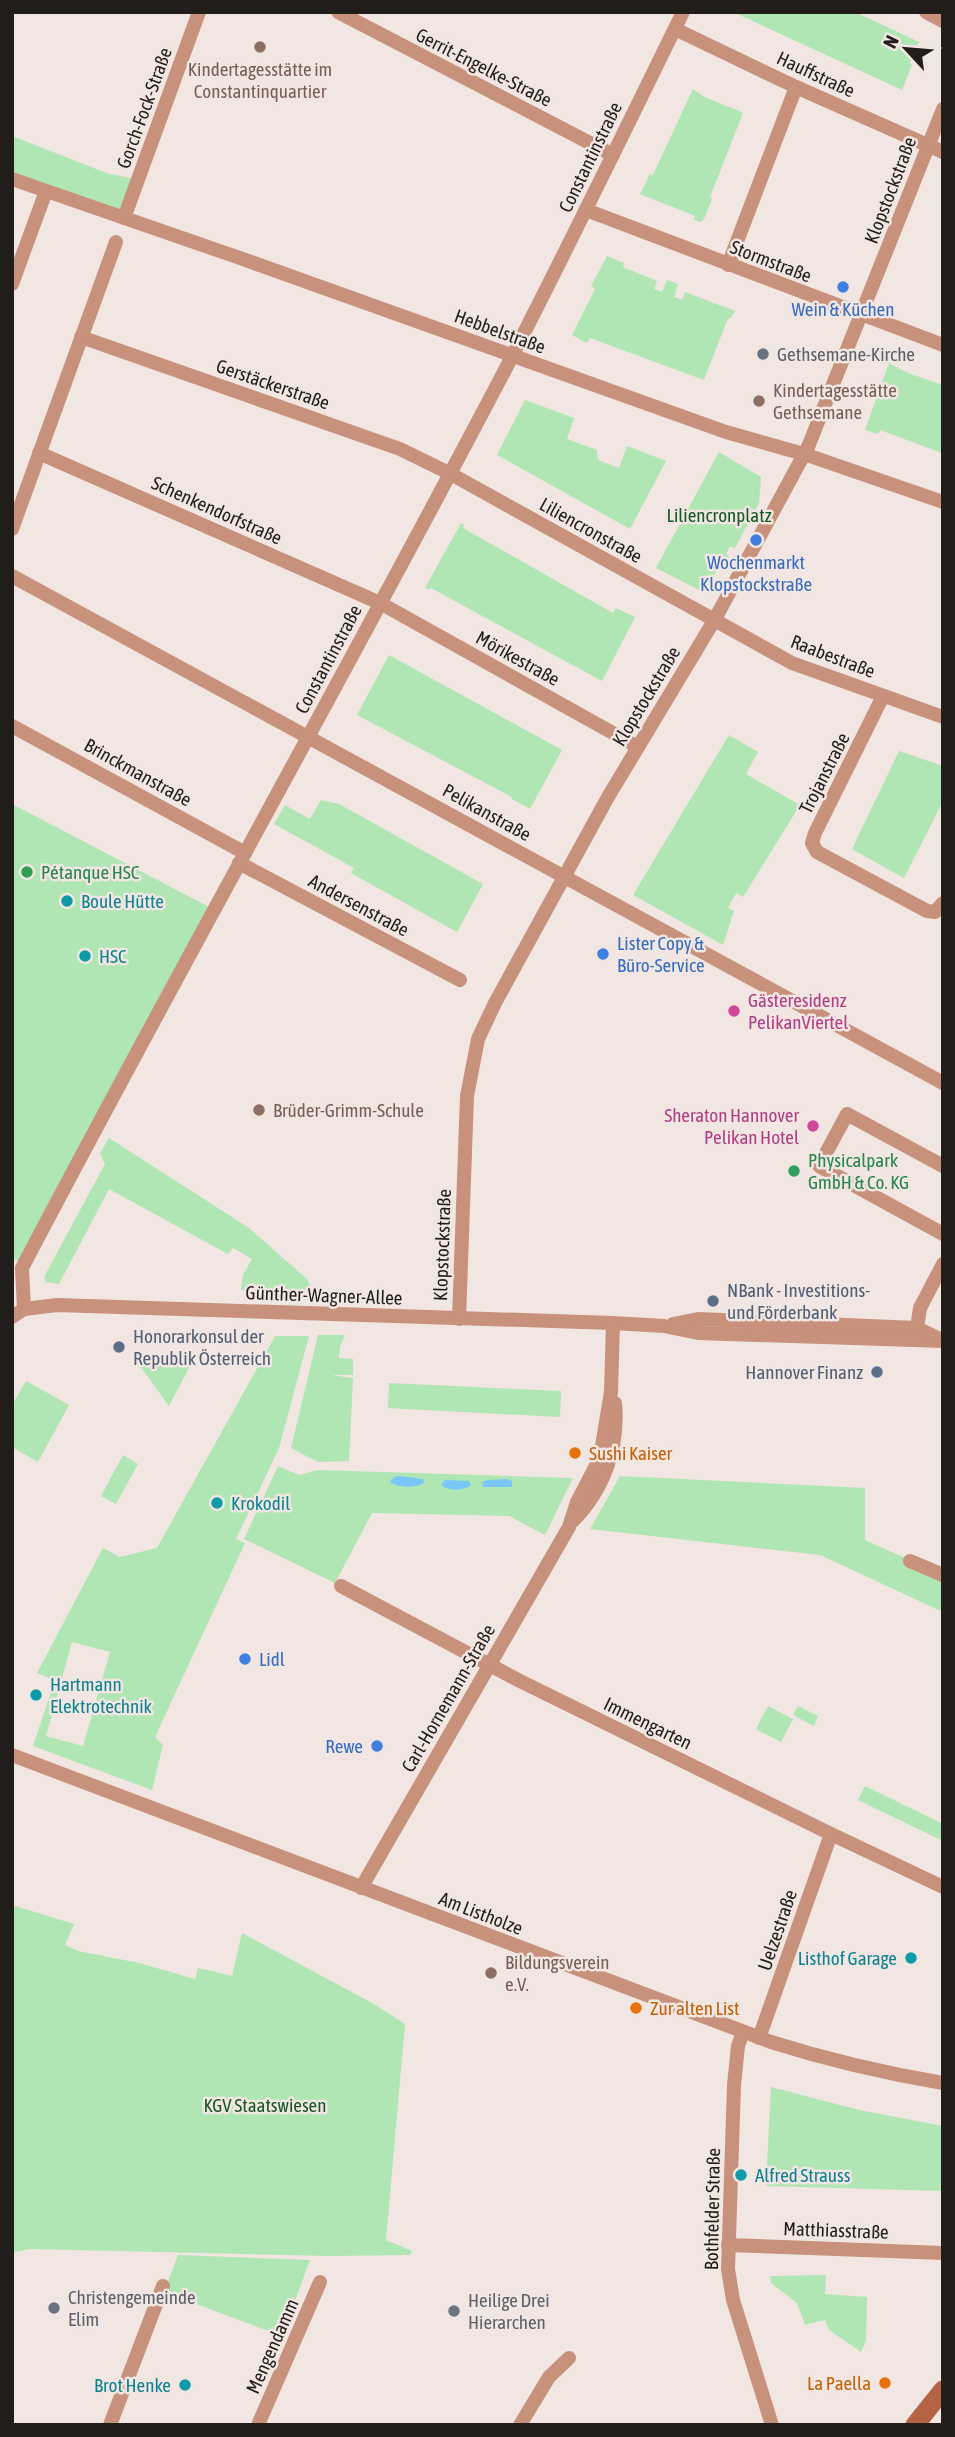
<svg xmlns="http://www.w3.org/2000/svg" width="955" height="2437" font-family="'Asap Condensed',sans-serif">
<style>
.green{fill:#b0e5b4;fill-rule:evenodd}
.water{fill:#78c7f8}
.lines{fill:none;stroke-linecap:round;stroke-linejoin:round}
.street{stroke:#c8917c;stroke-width:14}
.secondary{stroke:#b46445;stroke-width:19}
.education-dot{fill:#8d6e63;stroke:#f1e6e2;stroke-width:2.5}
.shop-dot{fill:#3f7fe0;stroke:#f1e6e2;stroke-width:2.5}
.worship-dot{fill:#6b7280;stroke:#f1e6e2;stroke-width:2.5}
.leisure-dot{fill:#2e9e5b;stroke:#f1e6e2;stroke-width:2.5}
.culture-dot{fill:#0f9aa8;stroke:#f1e6e2;stroke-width:2.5}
.hotel-dot{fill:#d1479c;stroke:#f1e6e2;stroke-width:2.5}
.service-dot{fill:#5c6f8a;stroke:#f1e6e2;stroke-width:2.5}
.food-dot{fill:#e8710a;stroke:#f1e6e2;stroke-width:2.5}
.labels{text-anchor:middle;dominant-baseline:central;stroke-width:5;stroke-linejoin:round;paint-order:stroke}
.street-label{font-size:19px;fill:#201d1b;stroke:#f1e6e2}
.education-label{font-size:19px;fill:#785e54;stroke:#f1e6e2;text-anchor:start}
.shop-label{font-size:19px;fill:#366cbe;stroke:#f1e6e2}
.worship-label{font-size:19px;fill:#5b616d;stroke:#f1e6e2;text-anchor:start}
.park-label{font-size:19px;fill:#145822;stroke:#f1e6e2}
.leisure-label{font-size:19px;fill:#27864d;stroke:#f1e6e2;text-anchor:start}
.culture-label{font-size:19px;fill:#0d838f;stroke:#f1e6e2;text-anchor:start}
.hotel-label{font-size:19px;fill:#b23c85;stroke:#f1e6e2;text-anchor:start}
.service-label{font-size:19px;fill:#4e5e75;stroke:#f1e6e2;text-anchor:start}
.food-label{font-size:19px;fill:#c56008;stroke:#f1e6e2;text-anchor:start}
</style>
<rect width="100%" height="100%" fill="#f1e6e2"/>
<!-- green -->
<g class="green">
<polygon points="733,12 855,12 919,42 910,63 912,65 902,90"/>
<path d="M693,89C698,92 702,96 707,98C718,103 731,107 743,113L710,197L712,199L704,219L701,222L694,220L695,216L688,213L640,194L650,174L653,175Z"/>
<polygon points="12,136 109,174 137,179 124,218 12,184"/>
<polygon points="607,256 624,263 623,267 657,281 654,289 662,292 667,280 678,284 674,297 682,300 685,292 735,311 730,319 728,318 704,380 590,338 587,343 572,335 595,289 591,286"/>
<polygon points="889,363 908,373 943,385 943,455 942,453 880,430 878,434 865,430"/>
<polygon points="525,400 574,418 567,439 597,450 598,460 619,468 627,446 666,461 630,529 497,455"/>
<polygon points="719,452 761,477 759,503 735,548 730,546 726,554 729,556 723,568 719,566 705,593 656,568"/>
<polygon points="461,523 464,525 463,528 613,613 616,608 635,617 602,681 431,588 429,590 425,588"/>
<polygon points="389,655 562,750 530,809 512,799 512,797 357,715"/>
<polygon points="729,735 758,752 746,774 800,805 743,897 736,893 728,908 734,911 723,945 633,895"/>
<polygon points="899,751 943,766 943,801 904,878 852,849"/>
<polygon points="321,800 339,804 483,884 457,932 351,873 354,868 274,824 285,805 310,819"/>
<polygon points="12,804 213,909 24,1264 12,1258"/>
<polygon points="109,1138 249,1228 308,1280 311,1292 241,1290 243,1275 252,1259 233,1248 228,1254 109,1189 59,1284 46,1282 44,1277 105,1164 100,1153"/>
<polygon points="318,1335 345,1335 340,1347 339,1358 353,1359 353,1375 331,1375 353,1378 349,1461 318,1462 291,1448"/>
<path d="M275,1336H309L279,1448L236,1539L245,1543L155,1737L163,1745L152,1790L33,1746L55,1680L37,1673L103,1548L120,1557L157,1548ZM72,1642L110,1652L83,1746L46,1736Z"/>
<polygon points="138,1363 191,1364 169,1406"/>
<polygon points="26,1381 69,1405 38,1462 12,1447 12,1405"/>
<polygon points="389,1383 561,1391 560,1417 388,1408"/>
<polygon points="123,1455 138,1464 116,1504 101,1496"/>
<polygon points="278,1466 299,1475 318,1470 573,1478 545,1535 509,1516 372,1513 335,1583 244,1539"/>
<polygon points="620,1476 865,1488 865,1540 943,1575 943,1612 820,1555 590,1529"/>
<polygon points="768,1706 793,1719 781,1742 756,1729"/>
<polygon points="798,1706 818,1716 814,1726 793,1715"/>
<polygon points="865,1786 943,1824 943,1841 858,1800"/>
<polygon points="12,1905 74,1924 65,1945 78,1951 139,1963 195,1979 198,1968 232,1976 242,1933 374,2004 405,2024 386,2240 412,2251 410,2255 328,2256 30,2249 12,2253"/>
<polygon points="771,2087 859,2110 943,2126 943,2191 766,2186"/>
<polygon points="178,2255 310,2260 282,2336 164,2292"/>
<polygon points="826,2275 825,2294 867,2297 866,2340 861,2352 829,2330 825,2320 805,2325 797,2303 771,2283 770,2276"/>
</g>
<!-- water -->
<g class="water">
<path d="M400,1476L423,1479L424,1483C416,1488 397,1488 390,1482L394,1477Z"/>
<polygon points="506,1479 512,1481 512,1487 483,1487 482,1482 488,1480"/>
<path d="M445,1480L469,1481L471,1485C464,1491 447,1491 441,1485Z"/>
</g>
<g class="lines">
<!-- street -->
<g class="street">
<polyline points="338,12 613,155"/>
<polyline points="926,12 943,21"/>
<polyline points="675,29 796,87 943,152"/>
<polyline points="12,179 240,258 726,432 804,454 943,502"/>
<polyline points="586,210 943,345"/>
<polyline points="124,218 199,12"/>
<polyline points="728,265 796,87"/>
<polyline points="12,284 46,191"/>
<polyline points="81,337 400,449 449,473 792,663 943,717"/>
<polyline points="39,453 380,603 638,747"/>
<polyline points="12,529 116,242"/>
<polyline points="12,576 943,1083"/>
<polyline points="883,696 815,833 812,843 817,852 927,911 935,912 943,903"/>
<polyline points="12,726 245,853"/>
<polyline points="239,863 460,980"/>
<polyline points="943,1166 847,1114 819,1166 943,1234"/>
<path d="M24,1309L22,1268C180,967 347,671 505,370C566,252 624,132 683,12"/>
<polyline points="12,1317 24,1309 57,1305 613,1323 664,1326 698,1333 943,1341"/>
<polyline points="459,1319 467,1096 478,1039 495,1003 608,797 715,619 808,447 943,109"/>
<polyline points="673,1324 698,1319 917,1328 940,1339"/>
<polyline points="917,1328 920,1308 943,1264"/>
<path d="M573,1521C604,1489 619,1448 615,1403"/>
<polyline points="910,1561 943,1575"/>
<polyline points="341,1586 518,1680 831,1834 943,1887"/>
<path d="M12,1755L771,2042C828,2060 884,2073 943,2083"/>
<polyline points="361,1888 569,1527 577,1502 600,1458 611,1392 613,1323"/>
<polyline points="743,2032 738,2046 734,2085 728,2269 733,2300 772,2425"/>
<polyline points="759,2038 831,1834"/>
<polyline points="728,2245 943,2253"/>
<polyline points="110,2425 163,2286"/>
<polyline points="258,2425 320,2282"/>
<polyline points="520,2425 549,2377 569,2358"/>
</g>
<!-- secondary -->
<polyline class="secondary" points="915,2425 943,2390"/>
</g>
<!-- markers -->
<g class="education-dot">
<circle cx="260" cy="47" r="7"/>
<circle cx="759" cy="401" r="7"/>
<circle cx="259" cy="1110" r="7"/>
<circle cx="491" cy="1973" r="7"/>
</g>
<g class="shop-dot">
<circle cx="843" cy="287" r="7"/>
<circle cx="756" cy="540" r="7"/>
<circle cx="603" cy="954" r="7"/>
<circle cx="245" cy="1659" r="7"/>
<circle cx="377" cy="1746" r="7"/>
</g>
<g class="worship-dot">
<circle cx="763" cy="354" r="7"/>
<circle cx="54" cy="2308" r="7"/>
<circle cx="454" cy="2311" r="7"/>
</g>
<g class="leisure-dot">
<circle cx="27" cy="872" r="7"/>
<circle cx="794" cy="1171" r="7"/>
</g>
<g class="culture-dot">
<circle cx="67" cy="901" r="7"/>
<circle cx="85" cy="956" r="7"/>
<circle cx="217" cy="1503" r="7"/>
<circle cx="36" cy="1695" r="7"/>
<circle cx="911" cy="1958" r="7"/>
<circle cx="741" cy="2175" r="7"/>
<circle cx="185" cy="2385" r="7"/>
</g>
<g class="hotel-dot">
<circle cx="734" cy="1011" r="7"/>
<circle cx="813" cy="1126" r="7"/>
</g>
<g class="service-dot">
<circle cx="713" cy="1301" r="7"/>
<circle cx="119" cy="1347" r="7"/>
<circle cx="877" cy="1372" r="7"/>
</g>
<g class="food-dot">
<circle cx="575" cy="1453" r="7"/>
<circle cx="636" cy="2008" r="7"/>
<circle cx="885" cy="2383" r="7"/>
</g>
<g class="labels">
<!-- street labels -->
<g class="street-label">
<text transform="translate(484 67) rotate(27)">Gerrit-Engelke-Straße</text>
<text transform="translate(816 74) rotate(25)">Hauffstraße</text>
<text transform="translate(144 108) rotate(-70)">Gorch-Fock-Straße</text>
<text transform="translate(590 157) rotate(-64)">Constantinstraße</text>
<text transform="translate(890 190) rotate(-69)">Klopstockstraße</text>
<text transform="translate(771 261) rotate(21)">Stormstraße</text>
<text transform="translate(500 331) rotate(20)">Hebbelstraße</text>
<text transform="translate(273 384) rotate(19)">Gerstäckerstraße</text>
<text transform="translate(217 510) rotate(24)">Schenkendorfstraße</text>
<text transform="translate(591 530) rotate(29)">Liliencronstraße</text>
<text transform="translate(833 656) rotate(21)">Raabestraße</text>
<text transform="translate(518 658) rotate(29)">Mörikestraße</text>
<text transform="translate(328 659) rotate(-62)">Constantinstraße</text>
<text transform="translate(646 696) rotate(-59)">Klopstockstraße</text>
<text transform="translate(138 772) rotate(29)">Brinckmanstraße</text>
<text transform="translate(824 773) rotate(-63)">Trojanstraße</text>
<text transform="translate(487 812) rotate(29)">Pelikanstraße</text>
<text transform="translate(359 905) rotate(28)">Andersenstraße</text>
<text transform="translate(442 1245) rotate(-88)">Klopstockstraße</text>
<text transform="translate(324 1295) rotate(2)">Günther-Wagner-Allee</text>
<text transform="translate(448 1698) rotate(-60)">Carl-Hornemann-Straße</text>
<text transform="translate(648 1723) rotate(26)">Immengarten</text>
<text transform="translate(481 1913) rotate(21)">Am Listholze</text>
<text transform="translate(777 1930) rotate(-71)">Uelzestraße</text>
<text transform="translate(712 2209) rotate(-89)">Bothfelder Straße</text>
<text transform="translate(836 2230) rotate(2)">Matthiasstraße</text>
<text transform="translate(272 2346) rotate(-66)">Mengendamm</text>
</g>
<!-- education labels -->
<g class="education-label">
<text x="260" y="69" text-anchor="middle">Kindertagesstätte im<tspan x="260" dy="22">Constantinquartier</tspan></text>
<text x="773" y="390">Kindertagesstätte<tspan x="773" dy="22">Gethsemane</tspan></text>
<text x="273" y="1110">Brüder-Grimm-Schule</text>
<text x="505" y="1962">Bildungsverein<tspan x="505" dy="22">e.V.</tspan></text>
</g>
<!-- shop labels -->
<g class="shop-label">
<text x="843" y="309">Wein &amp; Küchen</text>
<text x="756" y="562">Wochenmarkt<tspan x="756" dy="22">Klopstockstraße</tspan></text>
<text x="617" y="943" text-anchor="start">Lister Copy &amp;<tspan x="617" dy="22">Büro-Service</tspan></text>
<text x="259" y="1659" text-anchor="start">Lidl</text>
<text x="363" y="1746" text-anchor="end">Rewe</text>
</g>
<!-- worship labels -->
<g class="worship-label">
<text x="777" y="354">Gethsemane-Kirche</text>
<text x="68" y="2297">Christengemeinde<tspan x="68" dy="22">Elim</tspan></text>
<text x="468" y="2300">Heilige Drei<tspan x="468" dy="22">Hierarchen</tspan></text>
</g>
<!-- park labels -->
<g class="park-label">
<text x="719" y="515">Liliencronplatz</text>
<text x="265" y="2105">KGV Staatswiesen</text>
</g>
<!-- leisure labels -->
<g class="leisure-label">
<text x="41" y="872">Pétanque HSC</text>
<text x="808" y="1160">Physicalpark<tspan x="808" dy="22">GmbH &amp; Co. KG</tspan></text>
</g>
<!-- culture labels -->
<g class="culture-label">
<text x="81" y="901">Boule Hütte</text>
<text x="99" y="956">HSC</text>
<text x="231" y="1503">Krokodil</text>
<text x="50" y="1684">Hartmann<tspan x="50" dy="22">Elektrotechnik</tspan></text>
<text x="897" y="1958" text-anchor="end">Listhof Garage</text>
<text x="755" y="2175">Alfred Strauss</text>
<text x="171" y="2385" text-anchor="end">Brot Henke</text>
</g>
<!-- hotel labels -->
<g class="hotel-label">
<text x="748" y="1000">Gästeresidenz<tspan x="748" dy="22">PelikanViertel</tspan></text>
<text x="799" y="1115" text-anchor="end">Sheraton Hannover<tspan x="799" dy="22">Pelikan Hotel</tspan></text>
</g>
<!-- service labels -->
<g class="service-label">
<text x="727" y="1290">NBank - Investitions-<tspan x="727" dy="22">und Förderbank</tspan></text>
<text x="133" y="1336">Honorarkonsul der<tspan x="133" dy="22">Republik Österreich</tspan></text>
<text x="863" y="1372" text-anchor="end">Hannover Finanz</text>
</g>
<!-- food labels -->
<g class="food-label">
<text x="589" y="1453">Sushi Kaiser</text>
<text x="650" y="2008">Zur alten List</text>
<text x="871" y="2383" text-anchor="end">La Paella</text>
</g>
</g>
<!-- border -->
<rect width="955" height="2437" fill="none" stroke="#201d1b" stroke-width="28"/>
<!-- north arrow -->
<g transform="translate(906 49) rotate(296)" stroke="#f1e6e2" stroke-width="5" paint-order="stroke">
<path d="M0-5L12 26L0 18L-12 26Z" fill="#201d1b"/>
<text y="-10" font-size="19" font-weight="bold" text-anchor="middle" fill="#201d1b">N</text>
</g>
</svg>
